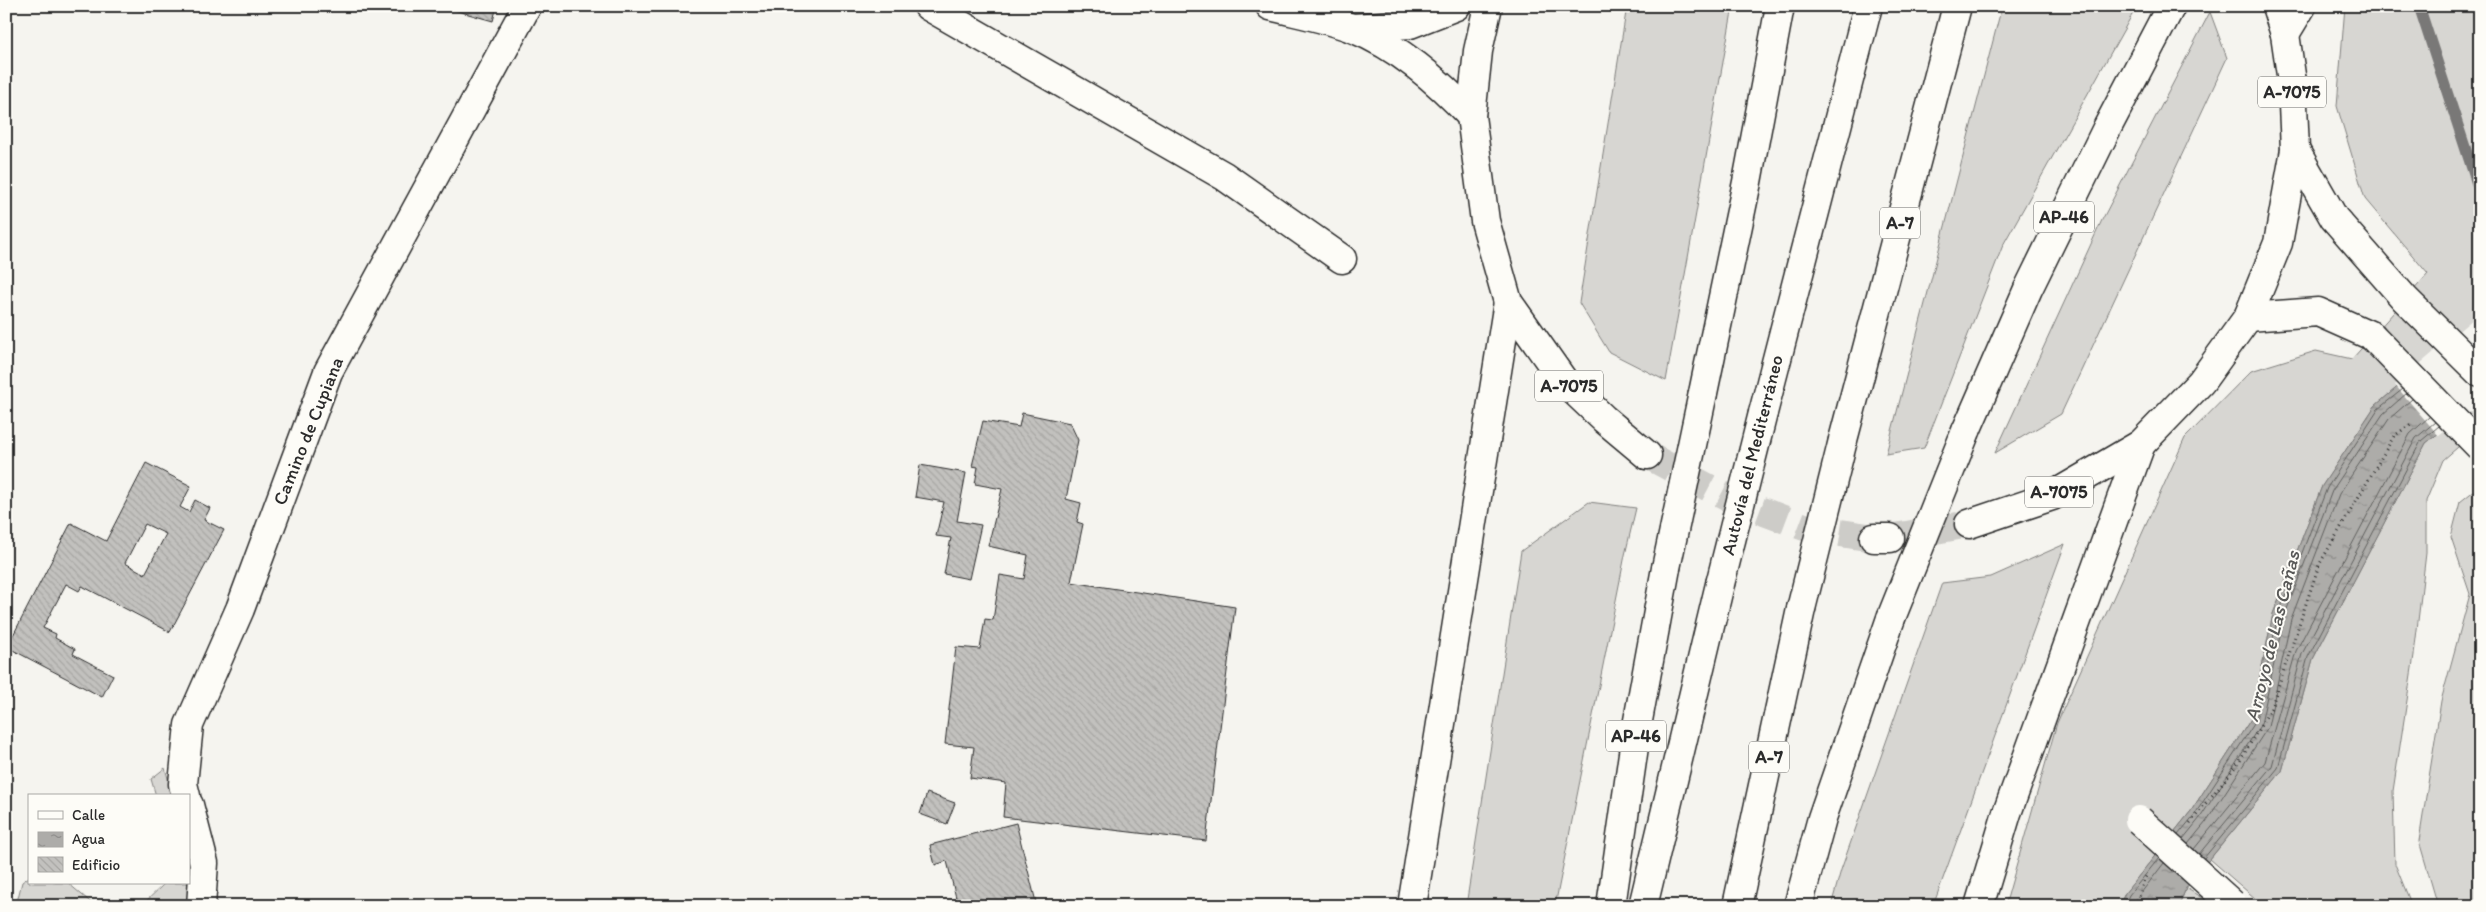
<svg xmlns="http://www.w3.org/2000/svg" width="2486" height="912" font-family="Itim,sans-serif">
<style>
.grass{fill:#d7d6d2;stroke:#81807e}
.water{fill:url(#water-ripples);stroke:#797877}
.pier{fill:#f5f4ef}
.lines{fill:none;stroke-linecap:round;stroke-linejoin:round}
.shore{stroke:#5f5f5d;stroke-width:1}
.stream{stroke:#797877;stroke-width:11}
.building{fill:url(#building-back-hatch);stroke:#2b2b2b;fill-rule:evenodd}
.primary-tunnel{stroke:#cdccc8;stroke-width:28;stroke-dasharray:28 14;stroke-linecap:butt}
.minor-casing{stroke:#2b2b2b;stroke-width:31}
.secondary-casing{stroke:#2b2b2b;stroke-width:31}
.primary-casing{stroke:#2b2b2b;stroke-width:31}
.motorway-casing{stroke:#2b2b2b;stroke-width:31}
.path{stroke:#2b2b2b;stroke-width:3;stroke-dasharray:1 4;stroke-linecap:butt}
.minor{stroke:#fdfcf7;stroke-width:28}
.secondary{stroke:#fdfcf7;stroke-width:28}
.primary{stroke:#fdfcf7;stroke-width:28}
.motorway{stroke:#fdfcf7;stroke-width:28}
.minor-bridge-casing{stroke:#2b2b2b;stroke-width:31;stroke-linecap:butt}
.primary-bridge-casing{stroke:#2b2b2b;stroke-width:31;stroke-linecap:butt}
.motorway-bridge-casing{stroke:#2b2b2b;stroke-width:31;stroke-linecap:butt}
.minor-bridge{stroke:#fdfcf7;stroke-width:28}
.primary-bridge{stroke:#fdfcf7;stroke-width:28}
.motorway-bridge{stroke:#fdfcf7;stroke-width:28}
.labels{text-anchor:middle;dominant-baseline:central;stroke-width:4;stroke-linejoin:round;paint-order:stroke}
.shield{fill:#fdfcf7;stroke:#6a6a68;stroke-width:1}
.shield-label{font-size:18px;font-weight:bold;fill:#2b2b2b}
.street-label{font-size:19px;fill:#2b2b2b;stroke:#fdfcf7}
.water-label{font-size:20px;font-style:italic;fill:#585857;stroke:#fdfcf7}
</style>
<defs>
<pattern id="water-ripples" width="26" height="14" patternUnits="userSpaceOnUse" patternTransform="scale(1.25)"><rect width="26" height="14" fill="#adaca9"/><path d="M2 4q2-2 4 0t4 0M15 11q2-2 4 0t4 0" fill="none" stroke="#8d8c8a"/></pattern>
<pattern id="building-back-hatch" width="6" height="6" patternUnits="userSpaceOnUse" patternTransform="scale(1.25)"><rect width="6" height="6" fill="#c2c1be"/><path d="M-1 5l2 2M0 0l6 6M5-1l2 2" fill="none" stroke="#a7a6a3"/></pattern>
</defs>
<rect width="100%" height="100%" fill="#f5f4ef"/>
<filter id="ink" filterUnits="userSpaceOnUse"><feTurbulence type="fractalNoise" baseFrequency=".02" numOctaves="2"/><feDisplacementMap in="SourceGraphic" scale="10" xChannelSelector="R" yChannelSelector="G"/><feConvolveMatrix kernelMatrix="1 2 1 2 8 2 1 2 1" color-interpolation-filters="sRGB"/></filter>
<g filter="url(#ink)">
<!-- grass -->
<g class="grass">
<polygon points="1627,6 1733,6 1666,381 1609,352 1579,303"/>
<polygon points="2002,6 2137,6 2003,245 1924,448 1886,454"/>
<polygon points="2345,6 2480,6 2480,317 2375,406 2322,486 2273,614 2251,719 2191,811 2125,893 2119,906 2005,906 2057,723 2185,438 2251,371 2316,351 2352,359 2428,274 2365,199 2337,106"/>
<polygon points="2210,12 2227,58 2061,414 1995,453 2102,220"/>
<polygon points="2480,401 2480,428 2443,460 2426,501 2426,553 2414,655 2393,791 2395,864 2412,906 2264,906 2210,859 2282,771 2313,659 2426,443"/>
<polygon points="2480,486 2480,906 2438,906 2419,841 2441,701 2470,594 2451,537 2460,502"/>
<polygon points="1589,502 1636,508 1625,555 1555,906 1466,906 1521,551"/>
<polygon points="2065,544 1933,906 1831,906 1841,870 1942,583 1991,577"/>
<polygon points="165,768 173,796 156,796 151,779"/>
<polygon points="29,877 29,883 68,883 95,906 16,906 22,882"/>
<polygon points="165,883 188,883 188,906 141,906"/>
<polygon points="2186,888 2210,903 2212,906 2179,906"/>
</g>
<!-- water -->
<polygon class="water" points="2480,317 2480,401 2426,443 2313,659 2282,771 2186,888 2179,906 2119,906 2125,893 2191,811 2251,719 2273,614 2322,486 2375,406"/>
<!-- pier -->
<polygon class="pier" points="2474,318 2480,323 2480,404 2439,436 2395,385"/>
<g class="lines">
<!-- shore -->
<g class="shore">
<polyline points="2178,835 2195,814 2256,721 2278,615 2327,488 2378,409 2403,389"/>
<polyline points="2183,839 2200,818 2261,724 2284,617 2332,491 2383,414 2407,393"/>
<polyline points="2188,844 2206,822 2268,727 2291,619 2339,494 2389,419 2412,399"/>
<polyline points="2194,849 2265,762 2296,651 2410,434 2429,417"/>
<polyline points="2199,854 2272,766 2302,654 2416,438 2435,422"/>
<polyline points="2204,858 2278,768 2308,657 2421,441 2439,426"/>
<polyline points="2124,906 2129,895 2159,858"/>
<polyline points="2131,906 2164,863"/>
</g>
<!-- stream -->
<polyline class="stream" points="2419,6 2480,193"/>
</g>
<!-- building -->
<g class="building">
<polygon points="440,6 497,6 493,21"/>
<polygon points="1022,413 1070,423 1078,440 1066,499 1081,503 1077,522 1083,524 1071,582 1235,607 1206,841 1003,817 1006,783 970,778 974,747 945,744 956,647 980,649 985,619 993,620 1000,575 1024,579 1028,555 988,546 1002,489 975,484 978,467 972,466 983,421 1019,427"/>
<path d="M146,463L191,486L180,507L189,512L195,500L210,508L204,520L224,530L170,632L82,586L79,591L66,584L43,628L56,634L55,638L75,649L73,654L113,675L102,697L7,647L71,523L106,541ZM145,524L166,534L145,574L125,563Z"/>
<polygon points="920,465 966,473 957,521 981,525 969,579 944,574 951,538 936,536 944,502 915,497"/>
<polygon points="927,793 955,803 947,824 920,814"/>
<polygon points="1016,823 1037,906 958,906 947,861 935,865 930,845"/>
</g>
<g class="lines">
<!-- primary-tunnel -->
<g class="primary-tunnel">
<polyline points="1647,455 1730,499 1807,528 1874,538"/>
<polyline points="1890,538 1969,524"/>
</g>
<defs>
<g id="minor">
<polyline points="928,6 1224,176 1342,259"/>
<polyline points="186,796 183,784 189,725 240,609 328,372 527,6"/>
<polyline points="189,805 204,863 201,906"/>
</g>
<g id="secondary">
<path d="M1270,6C1297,13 1326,18 1352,28C1399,47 1437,80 1471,116"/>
<polyline points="1352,28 1410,24 1456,6"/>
</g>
<g id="primary">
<polyline points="1488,6 1478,51 1471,116 1485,221 1508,302 1563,380 1604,419 1647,455"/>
<polyline points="2295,150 2334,218 2405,299 2480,373"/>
<polyline points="2248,317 2318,312 2372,336"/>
<polyline points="1969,524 2052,496 2141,444 2201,382 2248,317 2278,243 2295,150 2292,82 2285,34 2276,6"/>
<polyline points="1874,538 1890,538"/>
</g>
<g id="motorway">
<polyline points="2285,34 2302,6"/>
<polyline points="1703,393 1747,182 1780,6"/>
<polyline points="1763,413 1868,6"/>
<polyline points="1966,431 2028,289 2107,128 2171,6"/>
<polyline points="1843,440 1957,6"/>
<polyline points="1412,906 1508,302"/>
<polyline points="1611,906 1637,726 1666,568"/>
<polyline points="1643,906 1720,584"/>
<polyline points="1737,906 1801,609"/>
<polyline points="1798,906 1822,818 1891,618"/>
<polyline points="1979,906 2007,813 2141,444"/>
</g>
</defs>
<!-- minor casing -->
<use href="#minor" class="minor-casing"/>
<!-- secondary casing -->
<use href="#secondary" class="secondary-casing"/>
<!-- primary casing -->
<use href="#primary" class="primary-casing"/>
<!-- motorway casing -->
<use href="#motorway" class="motorway-casing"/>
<!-- path -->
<g class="path">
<polyline points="2190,823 2240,761 2271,708 2319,565 2394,436 2411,424"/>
<polyline points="2137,906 2144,879 2148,874"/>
</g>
<!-- minor -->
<use href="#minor" class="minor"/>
<!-- secondary -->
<use href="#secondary" class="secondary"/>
<!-- primary -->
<use href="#primary" class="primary"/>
<!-- motorway -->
<use href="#motorway" class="motorway"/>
<defs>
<polyline id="minor-bridge" points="2139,820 2232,904"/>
<polyline id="primary-bridge" points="2372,336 2480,447"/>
<g id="motorway-bridge">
<polyline points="1666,568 1703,393"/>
<polyline points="1720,584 1763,413"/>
<polyline points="1801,609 1843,440"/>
<polyline points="1891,618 1966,431"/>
</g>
</defs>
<!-- minor-bridge casing -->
<use href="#minor-bridge" class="minor-bridge-casing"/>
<!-- primary-bridge casing -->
<use href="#primary-bridge" class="primary-bridge-casing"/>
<!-- motorway-bridge casing -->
<use href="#motorway-bridge" class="motorway-bridge-casing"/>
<!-- minor-bridge -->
<use href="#minor-bridge" class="minor-bridge"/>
<!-- primary-bridge -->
<use href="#primary-bridge" class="primary-bridge"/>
<!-- motorway-bridge -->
<use href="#motorway-bridge" class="motorway-bridge"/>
</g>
</g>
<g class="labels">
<!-- shield labels -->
<g class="shield">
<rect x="2258" y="76.5" width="68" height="31" rx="4"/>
<rect x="2034" y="201.5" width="60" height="31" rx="4"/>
<rect x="1880" y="207.5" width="40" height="31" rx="4"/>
<rect x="1535" y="370.5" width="68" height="31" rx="4"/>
<rect x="2025" y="476.5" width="68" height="31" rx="4"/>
<rect x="1606" y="720.5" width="60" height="31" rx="4"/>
<rect x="1749" y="741.5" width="40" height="31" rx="4"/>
</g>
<g class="shield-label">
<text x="2292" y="92">A-7075</text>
<text x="2064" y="217">AP-46</text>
<text x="1900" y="223">A-7</text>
<text x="1569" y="386">A-7075</text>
<text x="2059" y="492">A-7075</text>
<text x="1636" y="736">AP-46</text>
<text x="1769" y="757">A-7</text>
</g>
<!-- street labels -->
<g class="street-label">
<text transform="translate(308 431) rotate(-68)">Camino de Cupiana</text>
<text transform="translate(1752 455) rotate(-76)">Autovía del Mediterráneo</text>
</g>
<!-- water labels -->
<g class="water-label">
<text transform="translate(2272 636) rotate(-76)">Arroyo de Las Cañas</text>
</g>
</g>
<!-- margin -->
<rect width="2486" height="912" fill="none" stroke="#fdfcf7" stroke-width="25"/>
<rect x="12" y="12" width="2461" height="887" fill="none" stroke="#2b2b2b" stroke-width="2" filter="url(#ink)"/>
<!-- legend -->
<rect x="28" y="794" width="162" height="90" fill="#fdfcf7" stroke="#a9a8a5"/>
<rect x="38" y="811" width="25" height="8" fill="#fdfcf7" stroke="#a9a8a5"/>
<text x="72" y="820" font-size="15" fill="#2b2b2b">Calle</text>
<rect x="38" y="832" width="25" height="15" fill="url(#water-ripples)" stroke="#a9a8a5"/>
<text x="72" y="844" font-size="15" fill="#2b2b2b">Agua</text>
<rect x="38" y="857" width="25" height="15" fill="url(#building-back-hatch)" stroke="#a9a8a5"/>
<text x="72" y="870" font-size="15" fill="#2b2b2b">Edificio</text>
</svg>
